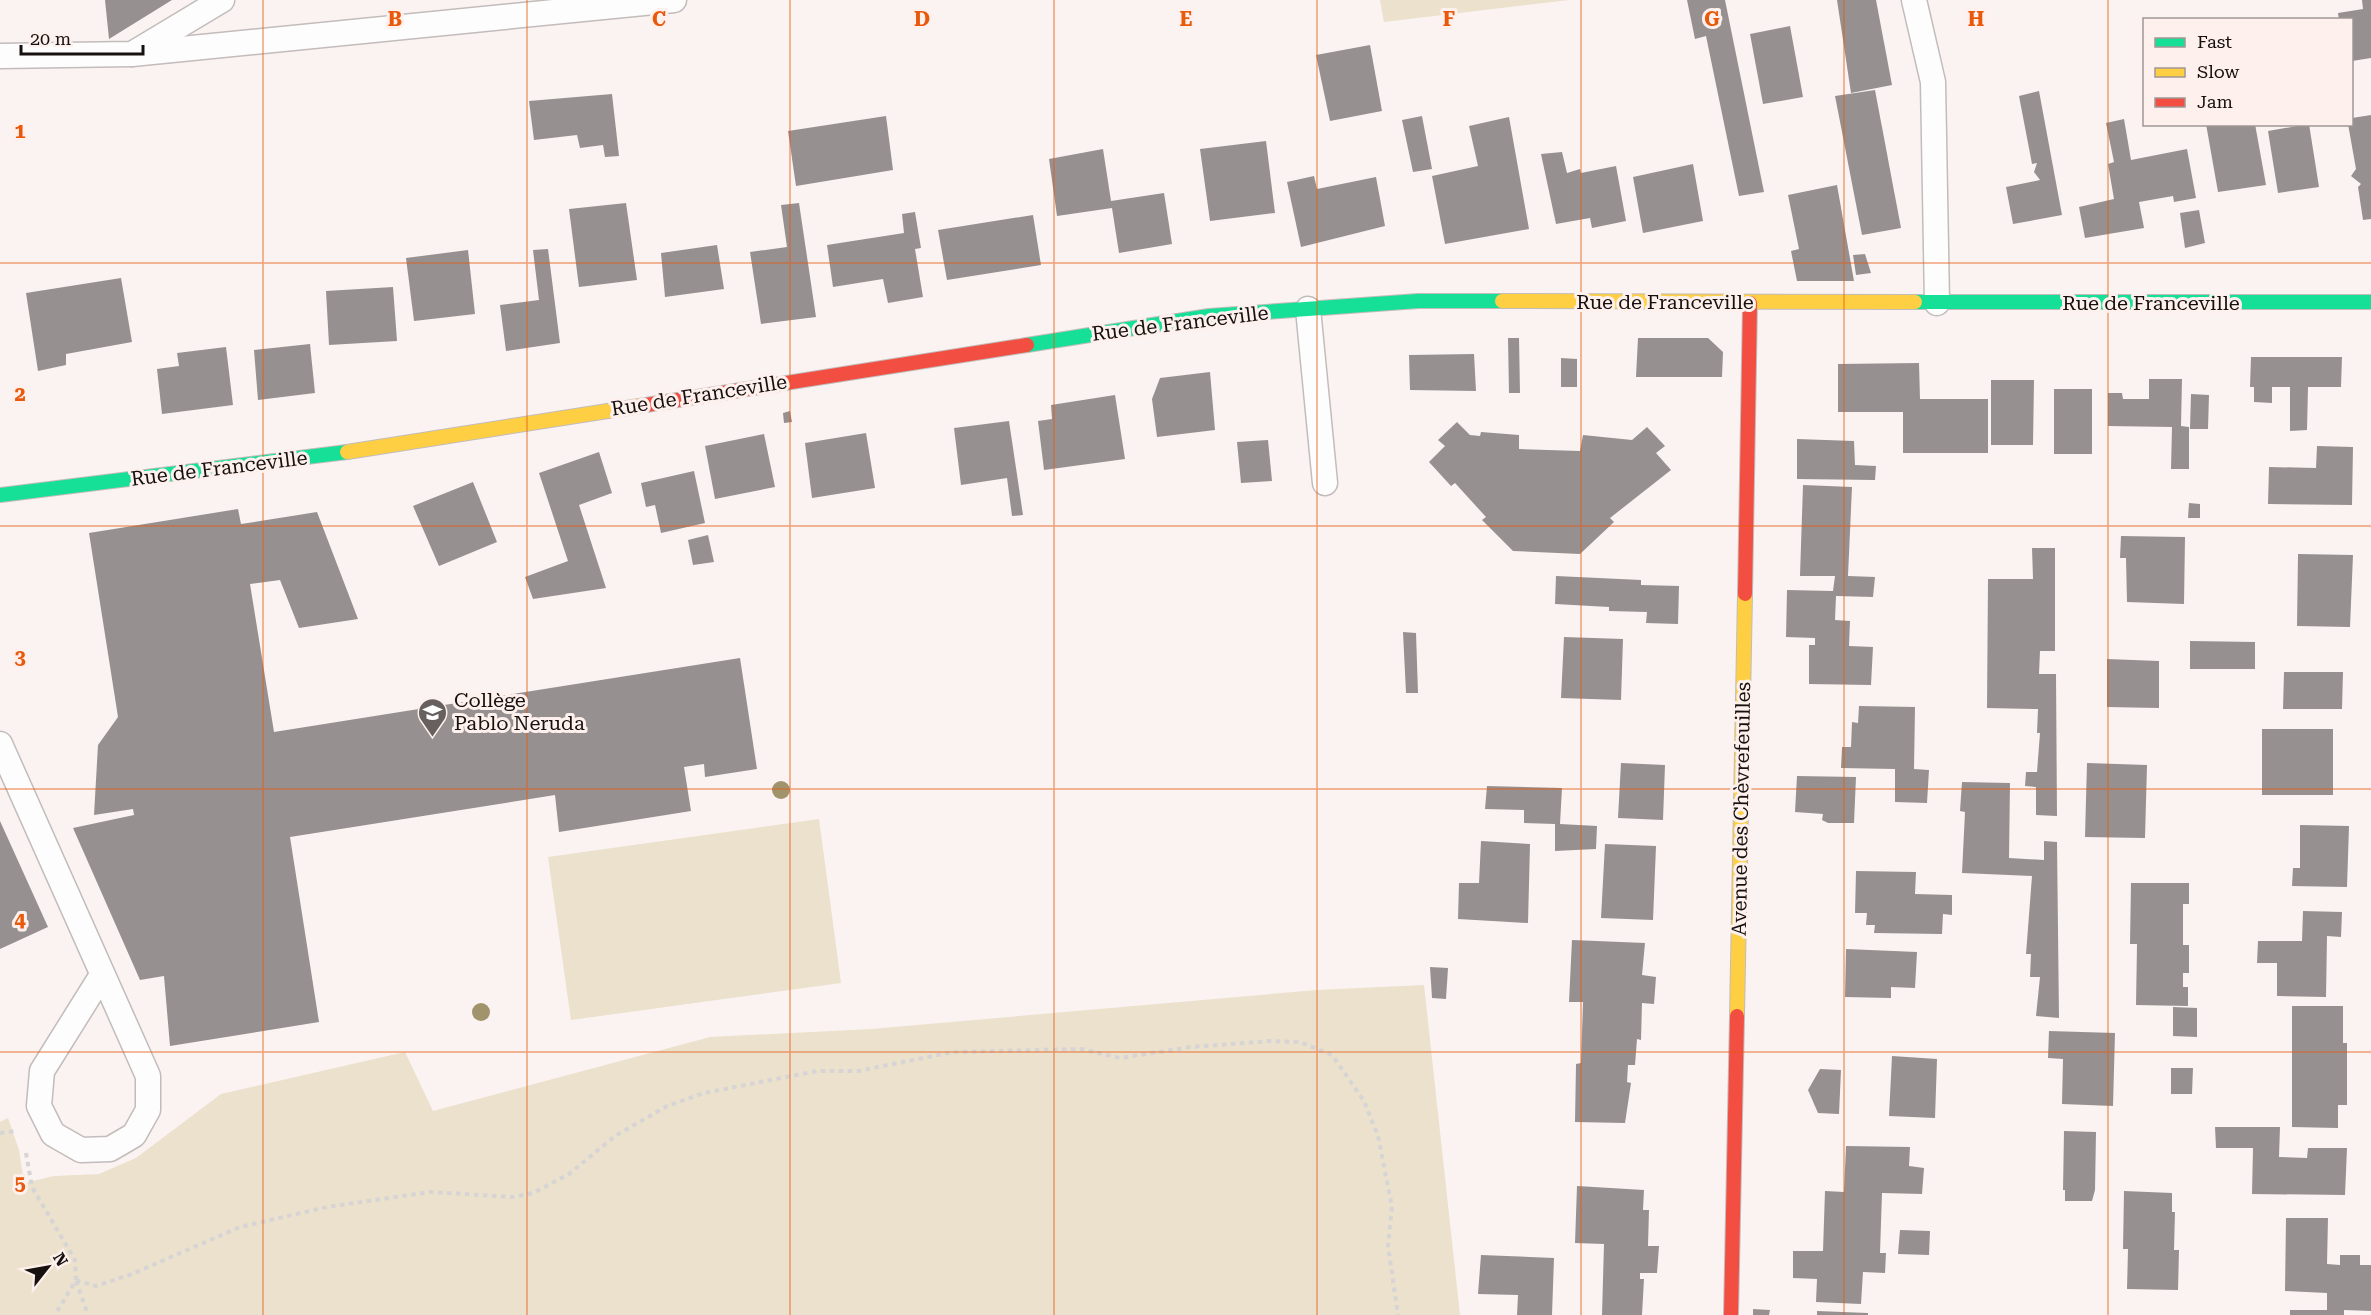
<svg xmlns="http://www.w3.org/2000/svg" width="2371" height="1315" font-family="'Roboto Serif',serif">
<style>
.green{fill:#ebe1cc}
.building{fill:#969190}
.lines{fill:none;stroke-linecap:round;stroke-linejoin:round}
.lane-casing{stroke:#c2bcbb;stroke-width:27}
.fast-casing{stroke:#c2bcbb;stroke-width:16}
.slow-casing{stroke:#c2bcbb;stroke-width:16}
.jam-casing{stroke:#c2bcbb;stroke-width:16}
.path{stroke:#d6d4d4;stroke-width:4;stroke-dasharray:4.5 4.5;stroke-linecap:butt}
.lane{stroke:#fefdfd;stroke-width:24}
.fast{stroke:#16e098;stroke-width:14}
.slow{stroke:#ffcf43;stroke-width:14}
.jam{stroke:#f24e42;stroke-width:14}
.tree{fill:#a1946d}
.grid{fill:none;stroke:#e8590c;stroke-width:1.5;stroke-opacity:0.55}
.labels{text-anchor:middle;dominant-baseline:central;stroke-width:6;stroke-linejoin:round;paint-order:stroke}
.street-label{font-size:20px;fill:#16110f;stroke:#fef0ed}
.poi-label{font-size:20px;fill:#16110f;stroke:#fef0ed;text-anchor:start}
.grid-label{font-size:20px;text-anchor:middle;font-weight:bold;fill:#e8590c;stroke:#fef0ed;stroke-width:6;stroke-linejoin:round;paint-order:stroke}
</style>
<rect width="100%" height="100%" fill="#faf3f1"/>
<!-- green -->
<g class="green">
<polygon points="1380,0 1569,0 1384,22"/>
<polygon points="819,819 841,983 571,1020 548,857"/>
<polygon points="1424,985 1460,1315 0,1315 0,1122 8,1118 19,1150 24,1183 54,1176 99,1174 136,1158 221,1094 405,1052 433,1111 710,1037 871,1029 1317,990"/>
</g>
<!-- building -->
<g class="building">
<polygon points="105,0 172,0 109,39"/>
<polygon points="1687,0 1725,0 1764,192 1739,196 1706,36 1695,39"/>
<polygon points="1837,0 1876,0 1892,85 1851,93"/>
<polygon points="2362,0 2371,0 2371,58 2352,61 2352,20 2339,20 2338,13 2363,9"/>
<polygon points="1790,26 1803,97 1763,104 1750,34"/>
<polygon points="1370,45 1382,111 1330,121 1316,55"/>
<polygon points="1875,90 1901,228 1862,235 1835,96"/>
<polygon points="2039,91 2062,215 2013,224 2006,187 2040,180 2034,172 2037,163 2032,164 2019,96"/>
<polygon points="612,94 619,156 605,157 603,145 580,148 577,135 534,140 529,101"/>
<polygon points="2371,115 2371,219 2363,220 2358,187 2361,184 2351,176 2356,169 2348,124 2352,124 2352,118"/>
<polygon points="886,116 893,170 796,186 788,131"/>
<polygon points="1422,116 1432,169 1413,172 1402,120"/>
<polygon points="1509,117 1529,229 1445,244 1432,176 1478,166 1469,126"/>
<polygon points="2124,119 2131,160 2187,149 2196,198 2174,202 2173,196 2139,202 2144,228 2085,238 2079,207 2114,199 2108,164 2114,162 2106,123"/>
<polygon points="2206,124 2255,124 2266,185 2218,192"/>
<polygon points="2309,124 2319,187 2278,193 2268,131"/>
<polygon points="1266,141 1275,213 1210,221 1200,149"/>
<polygon points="1103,149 1111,201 1164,193 1172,244 1119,253 1112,208 1057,216 1049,159"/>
<polygon points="1562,152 1567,173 1580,169 1581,173 1616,166 1626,221 1592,228 1590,218 1556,224 1541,154"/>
<polygon points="1693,164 1703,221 1643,233 1633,177"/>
<polygon points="1314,176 1317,189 1376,177 1385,226 1301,247 1287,182"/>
<polygon points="1837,185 1854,281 1797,281 1791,251 1799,249 1788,195"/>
<polygon points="626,203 637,280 579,287 569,209"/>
<polygon points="799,203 816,317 761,324 750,252 787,247 781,205"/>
<polygon points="2199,210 2205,243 2185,248 2180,213"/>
<polygon points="915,212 921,248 915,249 923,297 888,303 883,279 833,287 827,245 904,233 902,214"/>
<polygon points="1033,215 1041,265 947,280 938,230"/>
<polygon points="717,245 724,289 665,297 661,253"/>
<polygon points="548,249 560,343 506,351 500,305 539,300 533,250"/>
<polygon points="468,250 475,314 414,321 406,258"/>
<polygon points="1865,254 1871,273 1856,275 1853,255"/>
<polygon points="121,278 132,342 66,354 66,365 38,371 26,293"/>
<polygon points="393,287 397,341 329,345 326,291"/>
<polygon points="1508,338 1519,338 1520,393 1509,393"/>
<polygon points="1638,338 1708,338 1723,352 1722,377 1636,377"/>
<polygon points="310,344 315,393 258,400 254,350"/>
<polygon points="226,347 233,405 162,414 157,369 179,366 177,353"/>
<polygon points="1474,354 1476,391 1410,390 1409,355"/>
<polygon points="2251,357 2342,357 2341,387 2308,387 2307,430 2290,431 2290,387 2272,387 2272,403 2254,402 2254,387 2250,387"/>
<polygon points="1561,358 1577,359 1577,387 1561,387"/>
<polygon points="1919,363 1920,399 1988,399 1988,453 1903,453 1903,412 1838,412 1838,364"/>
<polygon points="1210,372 1215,430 1157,437 1152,399 1160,378"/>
<polygon points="2149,379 2182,379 2181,426 2189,427 2189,469 2171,469 2172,427 2108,426 2108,393 2122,393 2123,399 2149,399"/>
<polygon points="1991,380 2034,380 2033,445 1991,445"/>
<rect x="2054" y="389" width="38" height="65"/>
<polygon points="2191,394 2209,395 2208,429 2190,429"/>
<polygon points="1115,395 1125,459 1044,470 1038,421 1052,419 1051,405"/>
<polygon points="790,411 792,422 784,423 783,413"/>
<polygon points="1009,421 1023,515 1012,516 1007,478 961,485 954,428"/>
<polygon points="1457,422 1470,435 1480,436 1481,432 1519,435 1519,449 1580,451 1583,435 1632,440 1647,427 1665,446 1656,453 1671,470 1610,518 1614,522 1580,554 1513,551 1482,520 1486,517 1455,483 1451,486 1429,462 1445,446 1438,440"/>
<polygon points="866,433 875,488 812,498 805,443"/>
<polygon points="764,434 775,487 715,499 705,446"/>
<polygon points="1797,439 1854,441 1855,465 1876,466 1875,480 1797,479"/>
<polygon points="1268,440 1272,481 1241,483 1237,442"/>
<polygon points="2317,446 2353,447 2352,505 2268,504 2269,467 2316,468"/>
<polygon points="599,452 612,493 579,505 606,588 533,599 525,577 568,561 539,473"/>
<polygon points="694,471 705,523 661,533 655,505 646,507 641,483"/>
<polygon points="473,482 497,542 439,566 413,506"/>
<polygon points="1803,485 1852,487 1848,576 1875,577 1873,597 1836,596 1835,620 1850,621 1849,646 1873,647 1871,685 1809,684 1809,645 1815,645 1815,638 1786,637 1787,590 1833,591 1835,576 1800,576"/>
<polygon points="2189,503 2200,504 2200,518 2188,518"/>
<polygon points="238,509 241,524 317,512 358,619 299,628 280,580 250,584 274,732 740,658 757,769 705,777 704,764 684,767 691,811 559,832 555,795 290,837 319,1022 170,1046 164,976 140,980 73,828 134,815 133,809 94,815 98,745 118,717 89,533"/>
<polygon points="708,535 714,562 693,565 688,540"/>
<polygon points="2121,536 2185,537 2184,604 2127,602 2126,558 2120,558"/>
<polygon points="2032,548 2055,548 2055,651 2040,651 2039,674 2056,674 2057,816 2036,815 2036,787 2025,786 2026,772 2037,772 2040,733 2037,733 2038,709 1987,708 1988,579 2033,579"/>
<polygon points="2298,554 2353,555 2350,627 2297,626"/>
<polygon points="1556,576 1641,580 1641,585 1679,586 1678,624 1646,623 1647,612 1609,611 1609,607 1555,604"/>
<polygon points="1403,632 1416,633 1418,693 1406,693"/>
<polygon points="1564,637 1623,639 1621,700 1561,698"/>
<polygon points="2190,641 2255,642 2255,669 2190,669"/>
<polygon points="2107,659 2159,661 2159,708 2107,707"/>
<polygon points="2284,672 2343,672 2342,709 2283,709"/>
<polygon points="1859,706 1915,707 1914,769 1929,770 1927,803 1895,802 1895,769 1841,768 1842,747 1851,747 1852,722 1858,723"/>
<rect x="2262" y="729" width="71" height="66"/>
<polygon points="1621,763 1665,765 1663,820 1618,818"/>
<polygon points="2087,763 2147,765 2145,838 2085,837"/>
<polygon points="1797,776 1856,777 1854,823 1828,823 1822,820 1823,814 1795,812"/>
<polygon points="1962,782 2010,783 2009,858 2044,860 2044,841 2057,842 2059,1018 2036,1016 2040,977 2030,977 2031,954 2026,954 2032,876 1962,873 1965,812 1960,811"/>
<polygon points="1487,786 1562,788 1560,824 1597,826 1596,849 1555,851 1555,824 1524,823 1524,810 1485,809"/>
<polygon points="0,821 48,927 0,949"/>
<polygon points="2300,825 2349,826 2347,887 2292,886 2293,868 2300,868"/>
<polygon points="1481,841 1530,844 1528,923 1458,919 1459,883 1479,883"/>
<polygon points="1605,844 1656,846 1653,920 1601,918"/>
<polygon points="1856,871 1916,872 1915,894 1952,895 1952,915 1943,914 1942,934 1874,933 1875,925 1866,925 1867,913 1855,913"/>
<polygon points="2131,883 2189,883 2189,904 2183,904 2183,945 2189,945 2189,973 2183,973 2183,987 2188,987 2188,1006 2136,1005 2137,944 2130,944"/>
<polygon points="2303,911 2342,912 2341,937 2327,936 2326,997 2277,996 2277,963 2257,963 2258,941 2302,941"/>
<polygon points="1572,940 1645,943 1642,975 1656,977 1654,1004 1642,1003 1641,1040 1637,1039 1635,1065 1628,1065 1627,1082 1631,1083 1625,1123 1575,1122 1576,1064 1581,1063 1583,1002 1569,1002"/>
<polygon points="1846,949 1917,952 1915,988 1891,987 1891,998 1845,997"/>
<polygon points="1430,967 1448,968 1446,999 1432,998"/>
<polygon points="2292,1006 2343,1006 2343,1043 2347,1043 2347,1105 2338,1105 2338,1128 2292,1127"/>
<polygon points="2173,1007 2197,1008 2197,1037 2173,1036"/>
<polygon points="2049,1031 2115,1033 2113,1106 2062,1104 2063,1059 2048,1058"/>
<polygon points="1892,1056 1937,1059 1935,1118 1889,1116"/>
<polygon points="2171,1068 2193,1068 2192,1094 2171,1094"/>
<polygon points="1820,1069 1841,1070 1839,1114 1818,1113 1808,1090"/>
<polygon points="2215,1127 2280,1127 2279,1157 2307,1158 2308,1148 2347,1148 2345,1195 2252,1194 2253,1148 2216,1148"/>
<polygon points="2064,1131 2096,1132 2095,1190 2092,1201 2065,1201 2065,1190 2063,1190"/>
<polygon points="1846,1146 1910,1147 1909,1166 1924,1168 1922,1194 1882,1193 1880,1253 1886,1253 1885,1273 1863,1272 1861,1304 1816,1302 1817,1279 1793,1278 1793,1251 1823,1251 1825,1191 1844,1192"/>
<polygon points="1577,1186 1644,1190 1643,1210 1649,1210 1648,1246 1659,1246 1657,1273 1640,1273 1640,1279 1644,1279 1642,1315 1602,1315 1604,1244 1575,1243"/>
<polygon points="2124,1191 2172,1193 2172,1212 2175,1212 2174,1250 2179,1250 2178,1290 2127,1289 2128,1249 2123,1249"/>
<polygon points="2286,1218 2328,1218 2327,1264 2340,1265 2340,1255 2360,1255 2360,1265 2371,1265 2371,1311 2344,1310 2344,1315 2290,1315 2290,1310 2327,1310 2327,1293 2285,1291"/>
<polygon points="1900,1230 1930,1231 1929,1255 1898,1254"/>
<polygon points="1481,1255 1554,1258 1552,1315 1517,1315 1518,1295 1478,1294"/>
<polygon points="1753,1309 1770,1310 1769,1315 1753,1315"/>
<polygon points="1817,1311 1868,1313 1868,1315 1817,1315"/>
</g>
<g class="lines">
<defs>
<g id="lane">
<polyline points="1914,0 1933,82 1937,303"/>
<polyline points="132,54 674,0"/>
<polyline points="0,56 132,54 222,0"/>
<polyline points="1308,309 1325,483"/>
<polyline points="0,744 148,1076 148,1110 134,1135 110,1149 81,1150 53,1134 39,1106 42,1071 102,975"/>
</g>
<g id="fast">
<polyline points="1915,302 2371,302"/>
<polyline points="1027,345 1209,316 1418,301 1502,301"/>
<polyline points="0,495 347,452"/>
</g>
<g id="slow">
<polyline points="1502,301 1915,302"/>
<polyline points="347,452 646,405"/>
<polyline points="1737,1016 1745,594"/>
</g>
<g id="jam">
<polyline points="646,405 1027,345"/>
<polyline points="1745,594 1750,303"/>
<polyline points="1731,1315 1737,1016"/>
</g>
</defs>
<!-- lane casing -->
<use href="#lane" class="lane-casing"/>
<!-- fast casing -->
<use href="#fast" class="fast-casing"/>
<!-- slow casing -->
<use href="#slow" class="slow-casing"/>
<!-- jam casing -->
<use href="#jam" class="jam-casing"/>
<!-- path -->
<g class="path">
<polyline points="0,1133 16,1131"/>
<polyline points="26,1153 32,1187 75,1260 76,1280 55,1315"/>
<polyline points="76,1280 96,1286 132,1274 240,1227 327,1207 430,1192 513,1197 533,1193 569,1174 615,1136 667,1106 704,1093 817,1071 858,1071 953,1052 1081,1049 1120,1058 1191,1047 1271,1041 1300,1042 1332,1055 1364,1101 1378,1136 1392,1207 1388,1246 1398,1315"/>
<polyline points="76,1281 88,1315"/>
</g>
<!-- lane -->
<use href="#lane" class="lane"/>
<!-- fast -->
<use href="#fast" class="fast"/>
<!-- slow -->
<use href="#slow" class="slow"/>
<!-- jam -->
<use href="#jam" class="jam"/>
</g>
<!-- trees -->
<g class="tree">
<circle cx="781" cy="790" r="9"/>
<circle cx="481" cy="1012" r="9"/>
</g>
<!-- grid -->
<path class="grid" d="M263,0V1315M527,0V1315M790,0V1315M1054,0V1315M1317,0V1315M1581,0V1315M1844,0V1315M2108,0V1315M0,263H2371M0,526H2371M0,789H2371M0,1052H2371"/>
<!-- icons -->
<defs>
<symbol id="school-pin" viewBox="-11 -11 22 30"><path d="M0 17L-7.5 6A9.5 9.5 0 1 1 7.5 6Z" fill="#66605e" stroke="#fef0ed"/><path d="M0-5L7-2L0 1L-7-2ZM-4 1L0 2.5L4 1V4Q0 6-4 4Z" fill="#fff"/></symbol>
</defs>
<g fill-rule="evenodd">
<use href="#school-pin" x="416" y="696" width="33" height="45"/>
</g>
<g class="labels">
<!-- street labels -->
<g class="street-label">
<text x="1665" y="302">Rue de Franceville</text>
<text x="2151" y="303">Rue de Franceville</text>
<text transform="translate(1180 323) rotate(-7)">Rue de Franceville</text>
<text transform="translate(699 395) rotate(-9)">Rue de Franceville</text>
<text transform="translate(219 468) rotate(-7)">Rue de Franceville</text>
<text transform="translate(1741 809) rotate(-89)">Avenue des Chèvrefeuilles</text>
</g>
<!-- poi labels -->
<g class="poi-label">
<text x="454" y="700">Collège<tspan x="454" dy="23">Pablo Neruda</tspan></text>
</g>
</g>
<g class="grid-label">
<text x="395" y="26">B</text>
<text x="659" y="26">C</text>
<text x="922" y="26">D</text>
<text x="1186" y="26">E</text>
<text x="1449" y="26">F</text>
<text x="1712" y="26">G</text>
<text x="1976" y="26">H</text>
<text x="20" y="138">1</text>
<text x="20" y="401">2</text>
<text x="20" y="664">3</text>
<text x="20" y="927">4</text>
<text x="20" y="1190">5</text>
</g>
<!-- legend -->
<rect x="2143" y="18" width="210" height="108" fill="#fef0ed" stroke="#a19794" stroke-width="1.5"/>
<rect x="2155" y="38" width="30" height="9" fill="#16e098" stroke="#a19794" stroke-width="1.5"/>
<text x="2197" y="48" font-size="18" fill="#16110f">Fast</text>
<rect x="2155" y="68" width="30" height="9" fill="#ffcf43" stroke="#a19794" stroke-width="1.5"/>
<text x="2197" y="78" font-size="18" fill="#16110f">Slow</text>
<rect x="2155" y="98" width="30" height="9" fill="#f24e42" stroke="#a19794" stroke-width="1.5"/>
<text x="2197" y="108" font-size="18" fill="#16110f">Jam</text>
<!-- north arrow -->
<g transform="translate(48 1267) rotate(59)" stroke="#fef0ed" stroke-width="4.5" paint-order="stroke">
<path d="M0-4.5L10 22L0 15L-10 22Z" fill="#16110f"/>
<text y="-9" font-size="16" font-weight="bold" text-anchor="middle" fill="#16110f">N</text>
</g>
<!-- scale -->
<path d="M21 45v9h122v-9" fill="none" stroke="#16110f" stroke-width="3"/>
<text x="30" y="45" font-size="18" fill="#16110f" stroke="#fef0ed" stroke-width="4.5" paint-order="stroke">20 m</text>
</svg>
